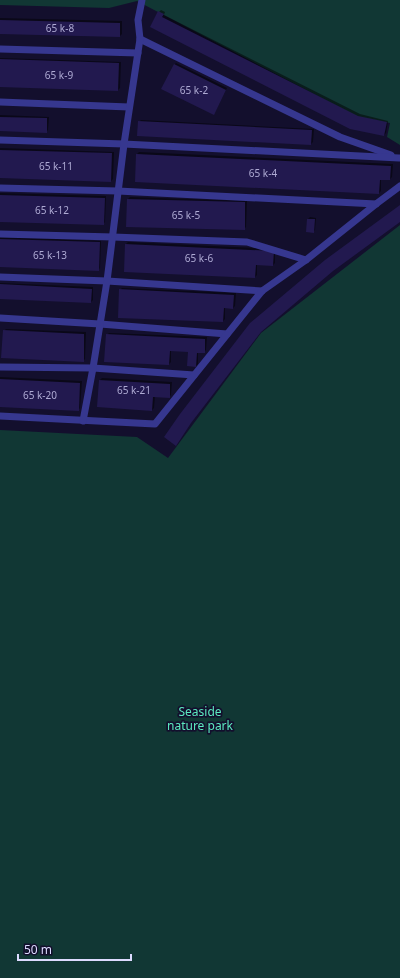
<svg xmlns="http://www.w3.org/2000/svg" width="400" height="978" font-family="'Noto Sans',sans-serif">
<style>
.green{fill:#113734}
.shadow{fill:#0007}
.building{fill:#22194f}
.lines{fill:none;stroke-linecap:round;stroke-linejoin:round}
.lane{stroke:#36378f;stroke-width:7}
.labels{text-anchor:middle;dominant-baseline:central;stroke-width:3.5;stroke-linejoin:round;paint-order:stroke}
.number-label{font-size:10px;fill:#aeaad3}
.park-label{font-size:12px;fill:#5ceac0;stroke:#130f2d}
</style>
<rect width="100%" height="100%" fill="#130f2d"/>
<!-- green -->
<g class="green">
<polygon points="0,0 400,0 400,145 387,137 390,123 358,117 137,1 109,8 0,5"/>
<polygon points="400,225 400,978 0,978 0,430 137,437 168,458 261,333"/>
</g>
<!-- shadow -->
<g class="shadow">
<polygon points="161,10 165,12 164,15 360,114 388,121 386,133 384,135 151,27 159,12"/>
<polygon points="0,18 122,21 122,34 120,36 0,33"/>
<polygon points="0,58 121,62 120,88 118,90 0,86"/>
<polygon points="176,63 227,88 215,112 174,65"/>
<polygon points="0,115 49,117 48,130 46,132 0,130"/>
<polygon points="141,120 314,129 313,142 311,144 139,122"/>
<polygon points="0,148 114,152 113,179 111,181 0,177"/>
<polygon points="139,152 393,164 392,177 390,179 381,179 381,191 379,193 137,154"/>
<polygon points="0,193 106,196 105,222 103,224 0,221"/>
<polygon points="130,197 247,201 246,227 244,229 128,199"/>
<polygon points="310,217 316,218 315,230 313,232 308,219"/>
<polygon points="0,237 101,241 100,268 98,270 0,266"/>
<polygon points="128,242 275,249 275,263 273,265 257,264 257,275 255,277 126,244"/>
<polygon points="0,283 93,287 93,300 91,302 0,298"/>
<polygon points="122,288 236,293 235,306 233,308 225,307 225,319 223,321 120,290"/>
<polygon points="6,329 86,332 85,359 83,361 4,331"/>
<polygon points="109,333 207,337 206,350 204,352 198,352 198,364 196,366 189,351 171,350 171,362 169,364 107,335"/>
<polygon points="0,377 82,381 80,408 78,410 0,406"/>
<polygon points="102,378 172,382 171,395 169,397 155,396 154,408 152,410 98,406 100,380"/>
</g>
<!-- building -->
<g class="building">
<polygon points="158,11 164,14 162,17 358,116 387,122 384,136 350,129 150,27"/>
<polygon points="0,20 120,23 120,37 0,34"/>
<polygon points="0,59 119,63 118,91 0,87"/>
<polygon points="174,64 226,90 214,115 161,89"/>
<polygon points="0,117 47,118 47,133 0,131"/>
<polygon points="138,121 312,130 311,145 137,136"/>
<polygon points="0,150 112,153 111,182 0,178"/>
<polygon points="136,154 391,166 390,180 380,180 379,194 135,182"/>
<polygon points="0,195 105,198 104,225 0,222"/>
<polygon points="127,199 245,202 245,230 126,227"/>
<polygon points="400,205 400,222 333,271 261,332 191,423 176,446 164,437 180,414 250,323 325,260"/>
<polygon points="307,219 315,219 314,233 306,232"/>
<polygon points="0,239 100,242 99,271 0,267"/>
<polygon points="125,244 274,251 273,266 256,265 255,278 124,272"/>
<polygon points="0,284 92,289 91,303 0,299"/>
<polygon points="119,289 234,295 233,309 224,308 223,322 118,318"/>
<polygon points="3,330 84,334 84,362 1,358"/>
<polygon points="106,334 205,339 205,353 197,353 196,367 187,366 188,352 170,351 169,365 104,362"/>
<polygon points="0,379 80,383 79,411 0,407"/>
<polygon points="99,380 170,384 170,398 153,397 152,411 97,407"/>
</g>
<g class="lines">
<!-- lane -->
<g class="lane">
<polyline points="140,39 340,137 391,155"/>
<polyline points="0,49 138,53"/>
<polyline points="0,102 129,107"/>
<polyline points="0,140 124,144 399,158"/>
<polyline points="0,188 118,191 376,204"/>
<polyline points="0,234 113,237 247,242 306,260"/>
<polyline points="0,277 107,281 262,291"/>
<polyline points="0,318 100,324 227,334"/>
<polyline points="0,367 93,368 194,375"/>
<polyline points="0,416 155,424 262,291 306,260 376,204 400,186"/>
<polyline points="83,421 93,368 107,281 124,144 140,39 138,20 142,0"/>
</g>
</g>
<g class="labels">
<!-- number labels -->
<g class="number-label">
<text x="60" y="28">65 k-8</text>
<text x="59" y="75">65 k-9</text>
<text x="194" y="90">65 k-2</text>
<text x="56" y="166">65 k-11</text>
<text x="263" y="173">65 k-4</text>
<text x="52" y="210">65 k-12</text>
<text x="186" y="215">65 k-5</text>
<text x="50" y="255">65 k-13</text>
<text x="199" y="258">65 k-6</text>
<text x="134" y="390">65 k-21</text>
<text x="40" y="395">65 k-20</text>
</g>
<!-- park labels -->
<g class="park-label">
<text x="200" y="711">Seaside<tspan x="200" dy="14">nature park</tspan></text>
</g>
</g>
<!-- scale -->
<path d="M18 954v6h113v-6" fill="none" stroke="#dddbff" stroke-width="2"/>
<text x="24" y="954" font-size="12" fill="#dddbff" stroke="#130f2d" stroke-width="3" paint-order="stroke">50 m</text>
</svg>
